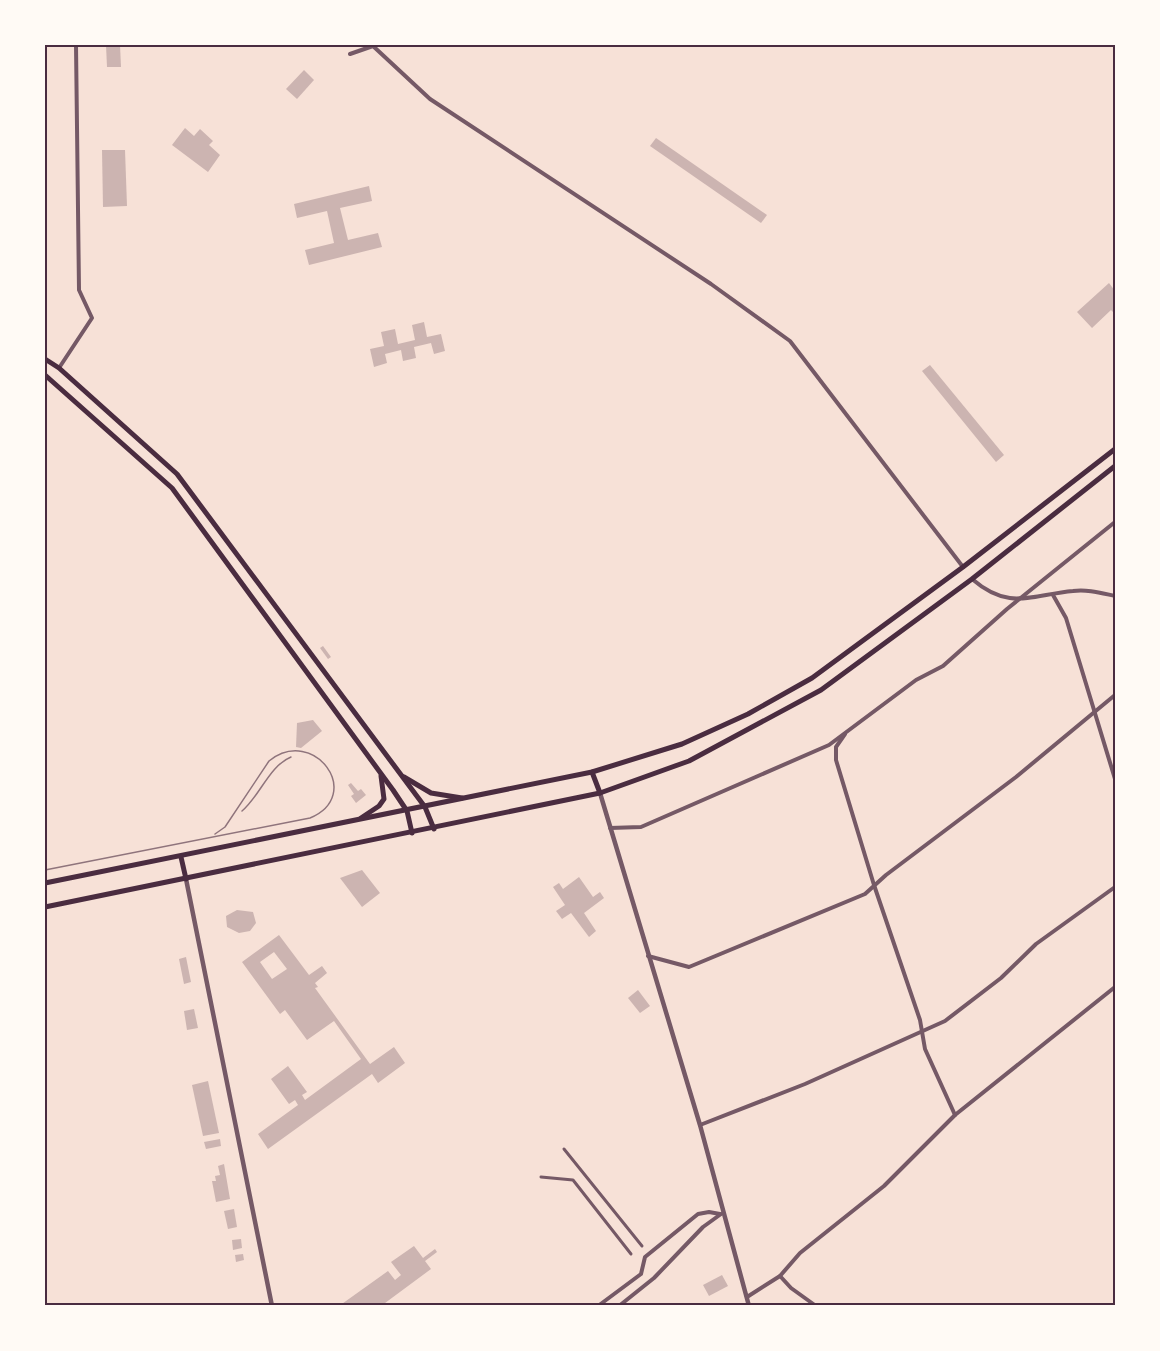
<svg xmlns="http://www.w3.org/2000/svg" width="1160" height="1351" font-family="'PT Sans',sans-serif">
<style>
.building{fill:#ccb4b1;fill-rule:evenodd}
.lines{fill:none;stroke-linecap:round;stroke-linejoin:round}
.pedestrian{stroke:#755966;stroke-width:3}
.minor{stroke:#755966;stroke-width:4}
.tertiary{stroke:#755966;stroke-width:4.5}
.primary{stroke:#4a2c40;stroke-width:5}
.tram{stroke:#8f747c;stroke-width:1.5}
.neatline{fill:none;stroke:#4a2c40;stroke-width:2}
</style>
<rect width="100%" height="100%" fill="#f7e1d7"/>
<!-- building -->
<g class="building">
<polygon points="106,45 120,45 121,67 107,67"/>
<polygon points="304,70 314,80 297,99 286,89"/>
<polygon points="185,128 194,136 200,129 213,141 209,145 220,155 208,172 172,145"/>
<polygon points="656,138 767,215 761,223 650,146"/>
<polygon points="102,150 125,150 127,206 103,207"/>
<polygon points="369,186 372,201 340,208 348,240 378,233 382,247 309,265 305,250 334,243 327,211 297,218 294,204"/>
<polygon points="1109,283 1115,291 1115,314 1111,310 1092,328 1077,312"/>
<polygon points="424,322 427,337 441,334 445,351 434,354 431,343 414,347 416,358 403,361 401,350 385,354 387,363 374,367 370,349 384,346 381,332 395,329 398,344 415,340 412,325"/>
<polygon points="930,365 1004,455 996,462 922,371"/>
<polygon points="323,646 331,657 328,659 320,648"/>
<polygon points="313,720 322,731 301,748 296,747 297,723"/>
<polygon points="351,783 358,791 361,789 366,795 356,803 351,796 354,794 348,785"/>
<polygon points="362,870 380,893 362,907 340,878"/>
<polygon points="579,877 593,897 600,892 604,898 584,913 596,931 589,937 571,913 562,919 556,911 565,905 553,887 559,883 563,889"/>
<polygon points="237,910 253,912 256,923 250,931 239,933 227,927 226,916"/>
<path d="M279,935L309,975L322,966L327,973L315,983L318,987L315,988L370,1064L394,1047L405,1063L378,1083L372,1074L268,1149L258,1134L298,1105L295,1100L289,1104L271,1079L288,1066L307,1092L302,1095L305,1100L361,1059L334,1021L307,1040L285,1010L280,1014L242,962ZM274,952L287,969L272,979L260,962Z"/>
<polygon points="186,957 191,982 184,984 179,959"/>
<polygon points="638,990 650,1006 640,1013 628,998"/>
<polygon points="194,1009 198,1028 187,1030 184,1011"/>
<polygon points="208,1081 219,1133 203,1136 192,1085"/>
<polygon points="220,1139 221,1146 206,1149 204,1142"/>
<polygon points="224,1164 230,1199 216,1202 212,1181 216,1181 215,1176 220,1175 218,1166"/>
<polygon points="234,1209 237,1227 228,1229 224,1211"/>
<polygon points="241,1239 242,1248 233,1250 232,1240"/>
<polygon points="414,1246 423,1258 435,1249 437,1252 425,1261 431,1269 381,1306 339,1306 388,1271 395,1280 401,1275 391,1262"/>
<polygon points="243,1254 244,1260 236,1262 235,1255"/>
<polygon points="722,1275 728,1286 709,1296 703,1285"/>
</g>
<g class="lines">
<!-- pedestrian -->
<g class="pedestrian">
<polyline points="564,1149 642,1246"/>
<polyline points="541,1177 573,1180 631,1254"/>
</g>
<!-- minor -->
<g class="minor">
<polyline points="350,54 373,46 430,99 711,284 790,341 963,567"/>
<polyline points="59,368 92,318 79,290 76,45"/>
<path d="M972,579C1009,611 1031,595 1073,591C1087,589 1101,593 1115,596"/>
<polyline points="1053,595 1066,618 1115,779"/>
<polyline points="845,734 836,747 836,760 874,885 920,1020 925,1049 955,1115"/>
<polyline points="610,828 641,827 829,745 916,680 943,666 1007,609 1115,522"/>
<polyline points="648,956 689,967 865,894 886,875 1016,777 1115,695"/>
<polyline points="700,1125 805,1084 945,1021 1001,978 1036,944 1115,887"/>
<polyline points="780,1276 791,1288 816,1306"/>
<polyline points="747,1297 780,1276 800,1253 884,1186 955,1115 1115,987"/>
<polyline points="598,1306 641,1274 645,1257 698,1214 709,1212 720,1214"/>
<polyline points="619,1306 654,1278 703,1227 721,1214"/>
</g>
<!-- tertiary -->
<g class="tertiary">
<polyline points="600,793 700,1125 749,1306"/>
<polyline points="186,879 272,1306"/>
</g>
<!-- primary -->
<g class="primary">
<polyline points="45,359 59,368 177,474 425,807 434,829"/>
<polyline points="45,375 172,488 393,790 407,811 412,833"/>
<polyline points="592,772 600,793"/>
<polyline points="404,777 431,793 462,798"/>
<polyline points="361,818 379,806 384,799 381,776"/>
<polyline points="181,857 186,879"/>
<polyline points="45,883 592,772 682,744 748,714 812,678 963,567 1115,449"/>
<polyline points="45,907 600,793 689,761 821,690 972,579 1115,466"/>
</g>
<!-- tram -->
<g class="tram">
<path d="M242,811C260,796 269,766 291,757"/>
<path d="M45,870L310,818C365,795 314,725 269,761L225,827L215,834"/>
</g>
</g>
<!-- border -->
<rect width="1160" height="1351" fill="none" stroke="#fffaf5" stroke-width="93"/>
<rect x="46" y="46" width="1068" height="1258" class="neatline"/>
</svg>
